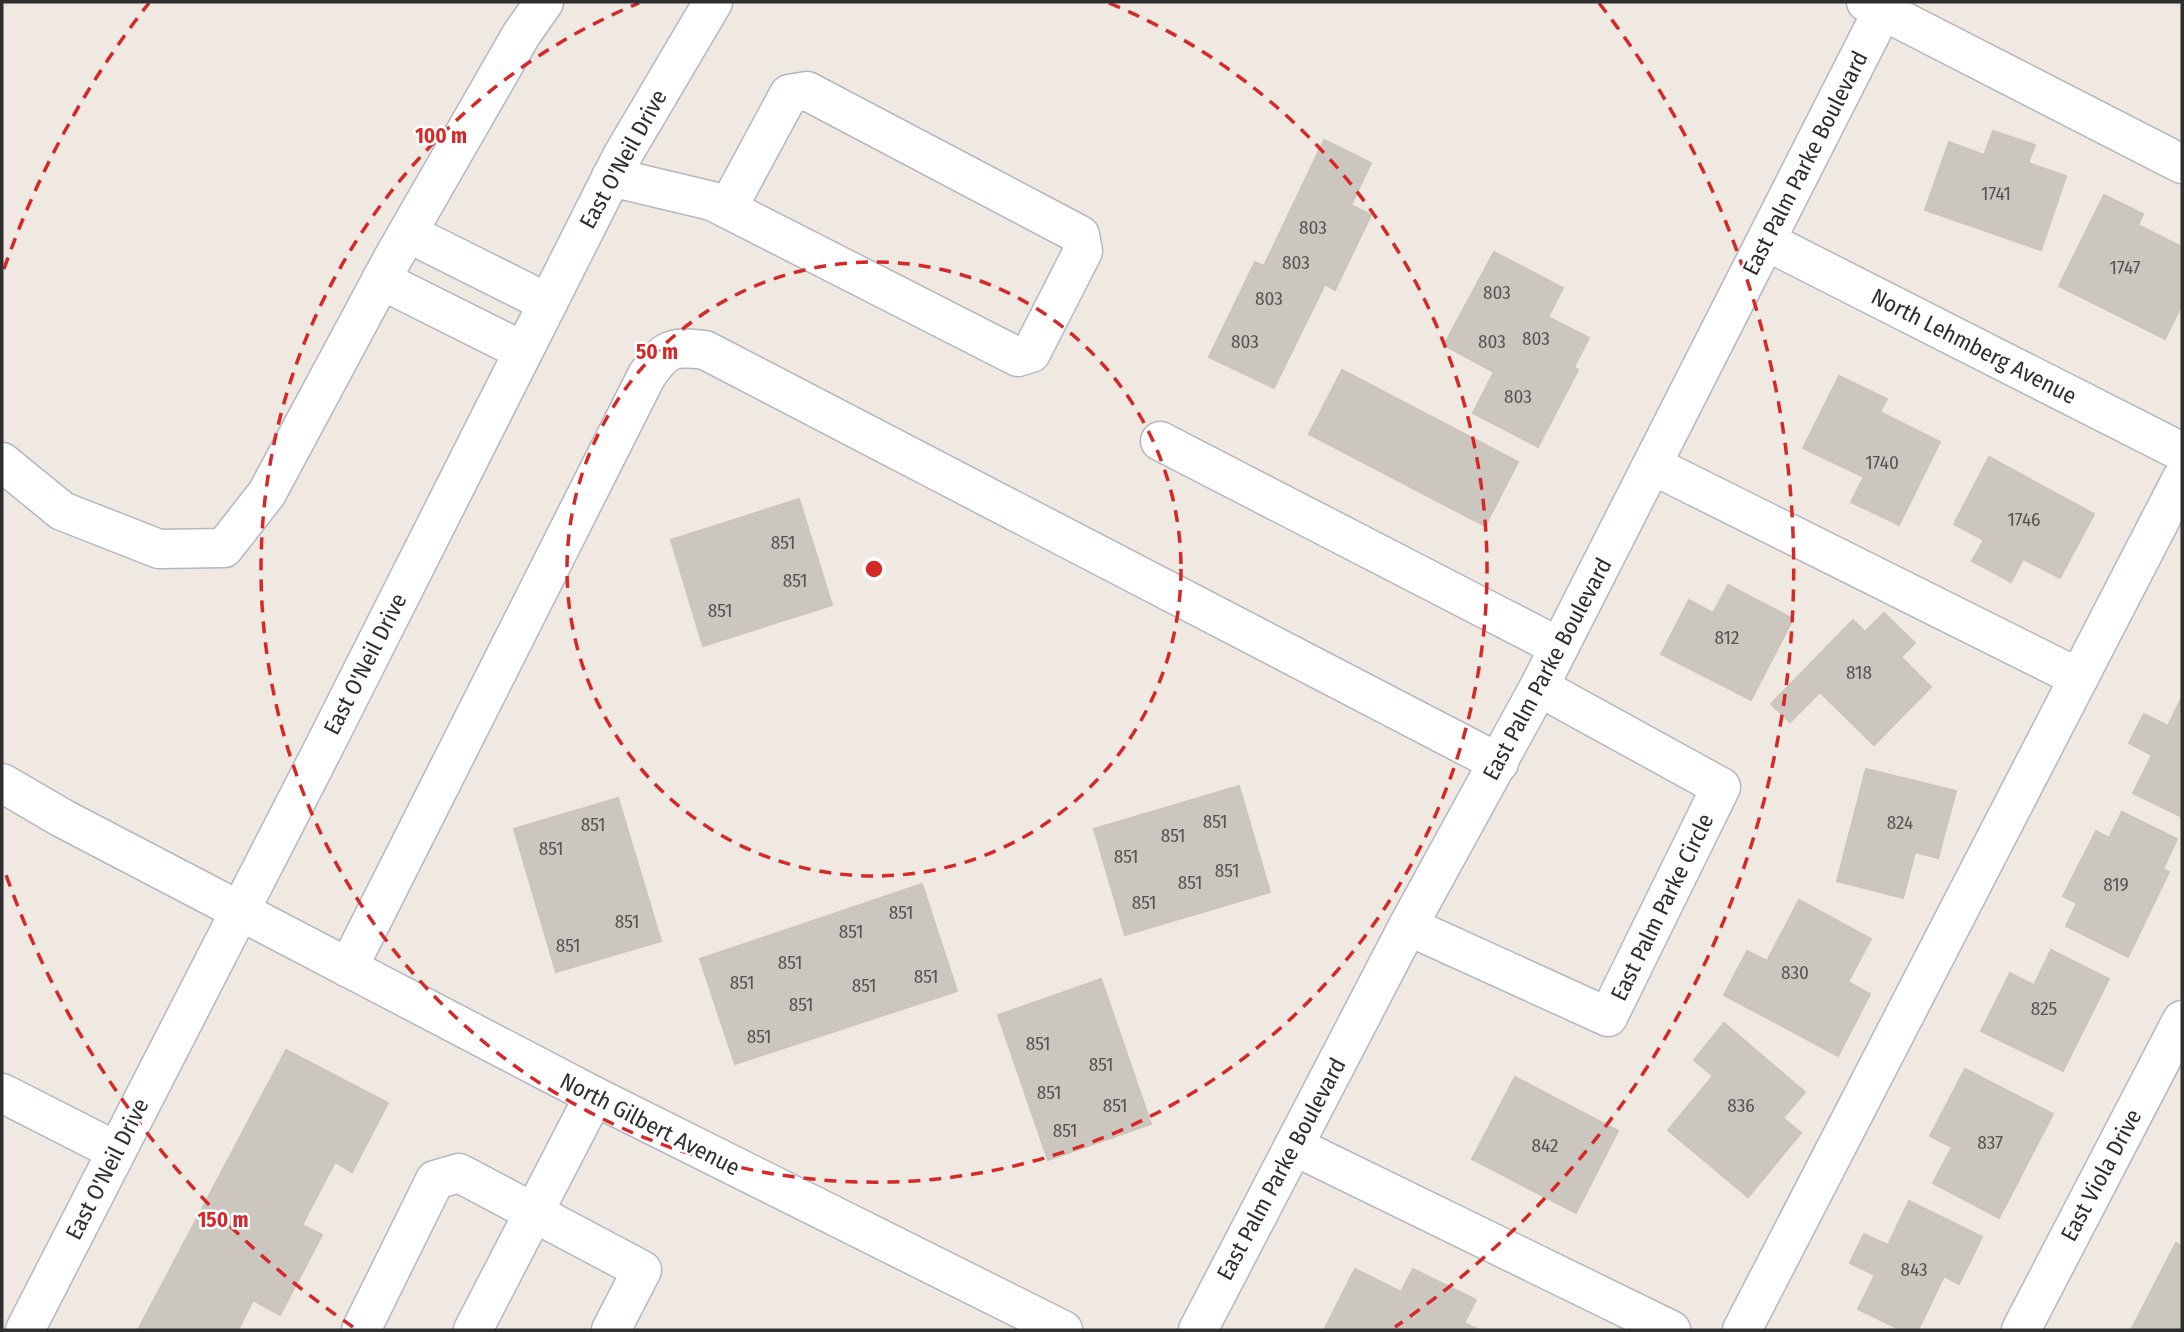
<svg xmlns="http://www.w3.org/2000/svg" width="2184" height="1332" font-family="'Fira Sans Condensed',sans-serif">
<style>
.building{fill:#cbc7bf;stroke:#cbc5ba;stroke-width:2}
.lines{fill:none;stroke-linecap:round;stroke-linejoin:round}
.minor-casing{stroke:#b4b7c1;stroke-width:41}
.minor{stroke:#fff;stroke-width:38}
.ring{fill:none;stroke:#d62828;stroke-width:3.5;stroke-dasharray:12 9}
.labels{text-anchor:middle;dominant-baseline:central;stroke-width:5;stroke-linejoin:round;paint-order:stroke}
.number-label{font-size:19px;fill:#555452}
.street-label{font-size:23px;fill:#2e2e2e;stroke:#fff}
.centre{fill:#d62828;stroke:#fff;stroke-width:3.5}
.ring-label{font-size:21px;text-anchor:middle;font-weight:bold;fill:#d62828;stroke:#fff;stroke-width:5;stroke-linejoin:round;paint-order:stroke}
</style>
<rect width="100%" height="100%" fill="#efe9e1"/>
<!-- building -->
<g class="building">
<polygon points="1993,131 2035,145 2028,163 2066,176 2041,250 1925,210 1949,142 1984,155"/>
<polygon points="1324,140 1371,163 1351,205 1371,215 1335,290 1325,284 1274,388 1209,357 1255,262 1264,266"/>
<polygon points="2104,195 2143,214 2138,225 2182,247 2182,304 2165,339 2059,286"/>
<polygon points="1494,252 1563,288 1548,317 1589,338 1574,367 1578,370 1538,447 1473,413 1494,372 1444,345"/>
<polygon points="1342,370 1518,462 1485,526 1309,434"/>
<polygon points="1839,376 1887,399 1880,412 1940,442 1899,525 1851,502 1864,477 1803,448"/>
<polygon points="1989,457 2094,514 2060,578 2023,559 2011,582 1972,561 1984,540 1954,524"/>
<polygon points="799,499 832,605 703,646 671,540"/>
<polygon points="1728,585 1793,619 1751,700 1661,654 1689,600 1713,613"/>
<polygon points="1884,613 1915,643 1901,657 1931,687 1874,745 1820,692 1790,722 1771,704 1853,620 1865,632"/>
<polygon points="2182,697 2182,817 2133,793 2152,755 2129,743 2144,714 2168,726"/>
<polygon points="1866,769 1956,791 1938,858 1915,852 1903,898 1837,881"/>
<polygon points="1239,786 1270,892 1125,935 1094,829"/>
<polygon points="618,798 661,941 556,972 514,829"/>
<polygon points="2122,812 2177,839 2163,869 2169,872 2128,957 2066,926 2077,903 2063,896 2096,831 2109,838"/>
<polygon points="922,884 957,991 735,1064 700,959"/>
<polygon points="1799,900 1871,939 1848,982 1870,994 1838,1056 1724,995 1747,951 1767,961"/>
<polygon points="2051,950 2109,979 2063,1071 1981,1031 2010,973 2034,985"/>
<polygon points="1101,979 1151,1124 1048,1160 998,1015"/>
<polygon points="1724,1023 1805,1092 1783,1118 1801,1133 1748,1197 1668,1130 1713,1076 1694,1060"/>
<polygon points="286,1050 388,1103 352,1172 335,1162 302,1225 322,1235 280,1315 253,1300 238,1330 138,1330"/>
<polygon points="1965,1069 2053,1114 1999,1218 1933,1183 1952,1147 1930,1136"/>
<polygon points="1515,1077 1618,1131 1576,1213 1472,1159"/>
<polygon points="1909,1201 1982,1237 1959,1284 1944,1276 1918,1330 1901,1330 1858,1309 1875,1275 1850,1263 1864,1234 1888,1245"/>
<polygon points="2176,1243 2182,1246 2182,1330 2131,1330"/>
<polygon points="1355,1269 1401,1292 1413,1269 1476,1300 1464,1323 1479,1330 1324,1330"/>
</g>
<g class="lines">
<defs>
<g id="minor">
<polyline points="1866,2 2182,164"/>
<polyline points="611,177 712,201 1018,357 1031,353 1083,251 1080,235 807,91 789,94 727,209"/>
<polyline points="408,233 548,303"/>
<polyline points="1766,241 2182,452"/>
<polyline points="381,280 523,351"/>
<polyline points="1160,441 1559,647"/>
<polyline points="2,462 62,511 159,549 224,548 267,493 393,258 521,35 544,2"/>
<polyline points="1652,465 2079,678"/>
<polyline points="2,783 62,818 594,1096 1063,1330"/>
<polyline points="1408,926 1608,1017 1721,787 1539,687"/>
<path d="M348,968L647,375C666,348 672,346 705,350L1499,763"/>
<polyline points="2,1093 116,1151"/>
<polyline points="1294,1146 1671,1330"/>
<polyline points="25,1330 322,751 621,158 713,2"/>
<polyline points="361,1330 435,1180 459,1173 642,1270 611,1330"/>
<polyline points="473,1330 594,1096"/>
<polyline points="1198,1330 1408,926 1539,687 1887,2"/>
<polyline points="1742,1330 2182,478"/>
<polyline points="2021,1330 2182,1020"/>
</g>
</defs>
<!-- minor casing -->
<use href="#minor" class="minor-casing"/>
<!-- minor -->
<use href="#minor" class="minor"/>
</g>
<!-- distance rings -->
<g class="ring">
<circle cx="874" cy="569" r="307"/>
<path d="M1109 3A613 613 0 1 1 639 3"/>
<path d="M353 1327A920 920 0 0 1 4 869M4 269A920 920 0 0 1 149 3M1599 3A920 920 0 0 1 1395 1327"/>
</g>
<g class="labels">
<!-- number labels -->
<g class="number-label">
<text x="1996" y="193">1741</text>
<text x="1313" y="227">803</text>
<text x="1296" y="262">803</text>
<text x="2125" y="267">1747</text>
<text x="1497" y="292">803</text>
<text x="1269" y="298">803</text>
<text x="1536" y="338">803</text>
<text x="1245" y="341">803</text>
<text x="1492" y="341">803</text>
<text x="1518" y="396">803</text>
<text x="1882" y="462">1740</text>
<text x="2024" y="519">1746</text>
<text x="783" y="542">851</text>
<text x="795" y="580">851</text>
<text x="720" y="610">851</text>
<text x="1727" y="637">812</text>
<text x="1859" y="672">818</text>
<text x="1215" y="821">851</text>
<text x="1900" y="822">824</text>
<text x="593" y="824">851</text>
<text x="1173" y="835">851</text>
<text x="551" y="848">851</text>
<text x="1126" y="856">851</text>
<text x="1227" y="870">851</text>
<text x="1190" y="882">851</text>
<text x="2116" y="884">819</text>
<text x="1144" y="902">851</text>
<text x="901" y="912">851</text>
<text x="627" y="921">851</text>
<text x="851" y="931">851</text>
<text x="568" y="945">851</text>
<text x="790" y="962">851</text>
<text x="1795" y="972">830</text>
<text x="926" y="976">851</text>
<text x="742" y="982">851</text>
<text x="864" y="985">851</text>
<text x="801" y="1004">851</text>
<text x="2044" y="1008">825</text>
<text x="759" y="1036">851</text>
<text x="1038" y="1043">851</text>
<text x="1101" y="1064">851</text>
<text x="1049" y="1092">851</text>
<text x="1115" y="1105">851</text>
<text x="1741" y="1105">836</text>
<text x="1065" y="1130">851</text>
<text x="1990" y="1142">837</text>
<text x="1545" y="1145">842</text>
<text x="1914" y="1269">843</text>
</g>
<!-- street labels -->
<g class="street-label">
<text transform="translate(623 159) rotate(-61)">East O'Neil Drive</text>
<text transform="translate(1805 163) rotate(-63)">East Palm Parke Boulevard</text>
<text transform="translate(1974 346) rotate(27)">North Lehmberg Avenue</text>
<text transform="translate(365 664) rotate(-63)">East O'Neil Drive</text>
<text transform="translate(1547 669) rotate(-62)">East Palm Parke Boulevard</text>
<text transform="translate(1662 907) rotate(-64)">East Palm Parke Circle</text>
<text transform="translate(650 1124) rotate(27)">North Gilbert Avenue</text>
<text transform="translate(107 1169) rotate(-63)">East O'Neil Drive</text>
<text transform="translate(1281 1169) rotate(-62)">East Palm Parke Boulevard</text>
<text transform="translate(2101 1175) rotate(-62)">East Viola Drive</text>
</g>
</g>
<circle cx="874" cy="569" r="10" class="centre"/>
<g class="ring-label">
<text x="441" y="143">100 m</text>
<text x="657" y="359">50 m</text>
<text x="223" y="1227">150 m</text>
</g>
<!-- border -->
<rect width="2184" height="1332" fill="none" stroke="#2e2e2e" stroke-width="7"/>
</svg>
